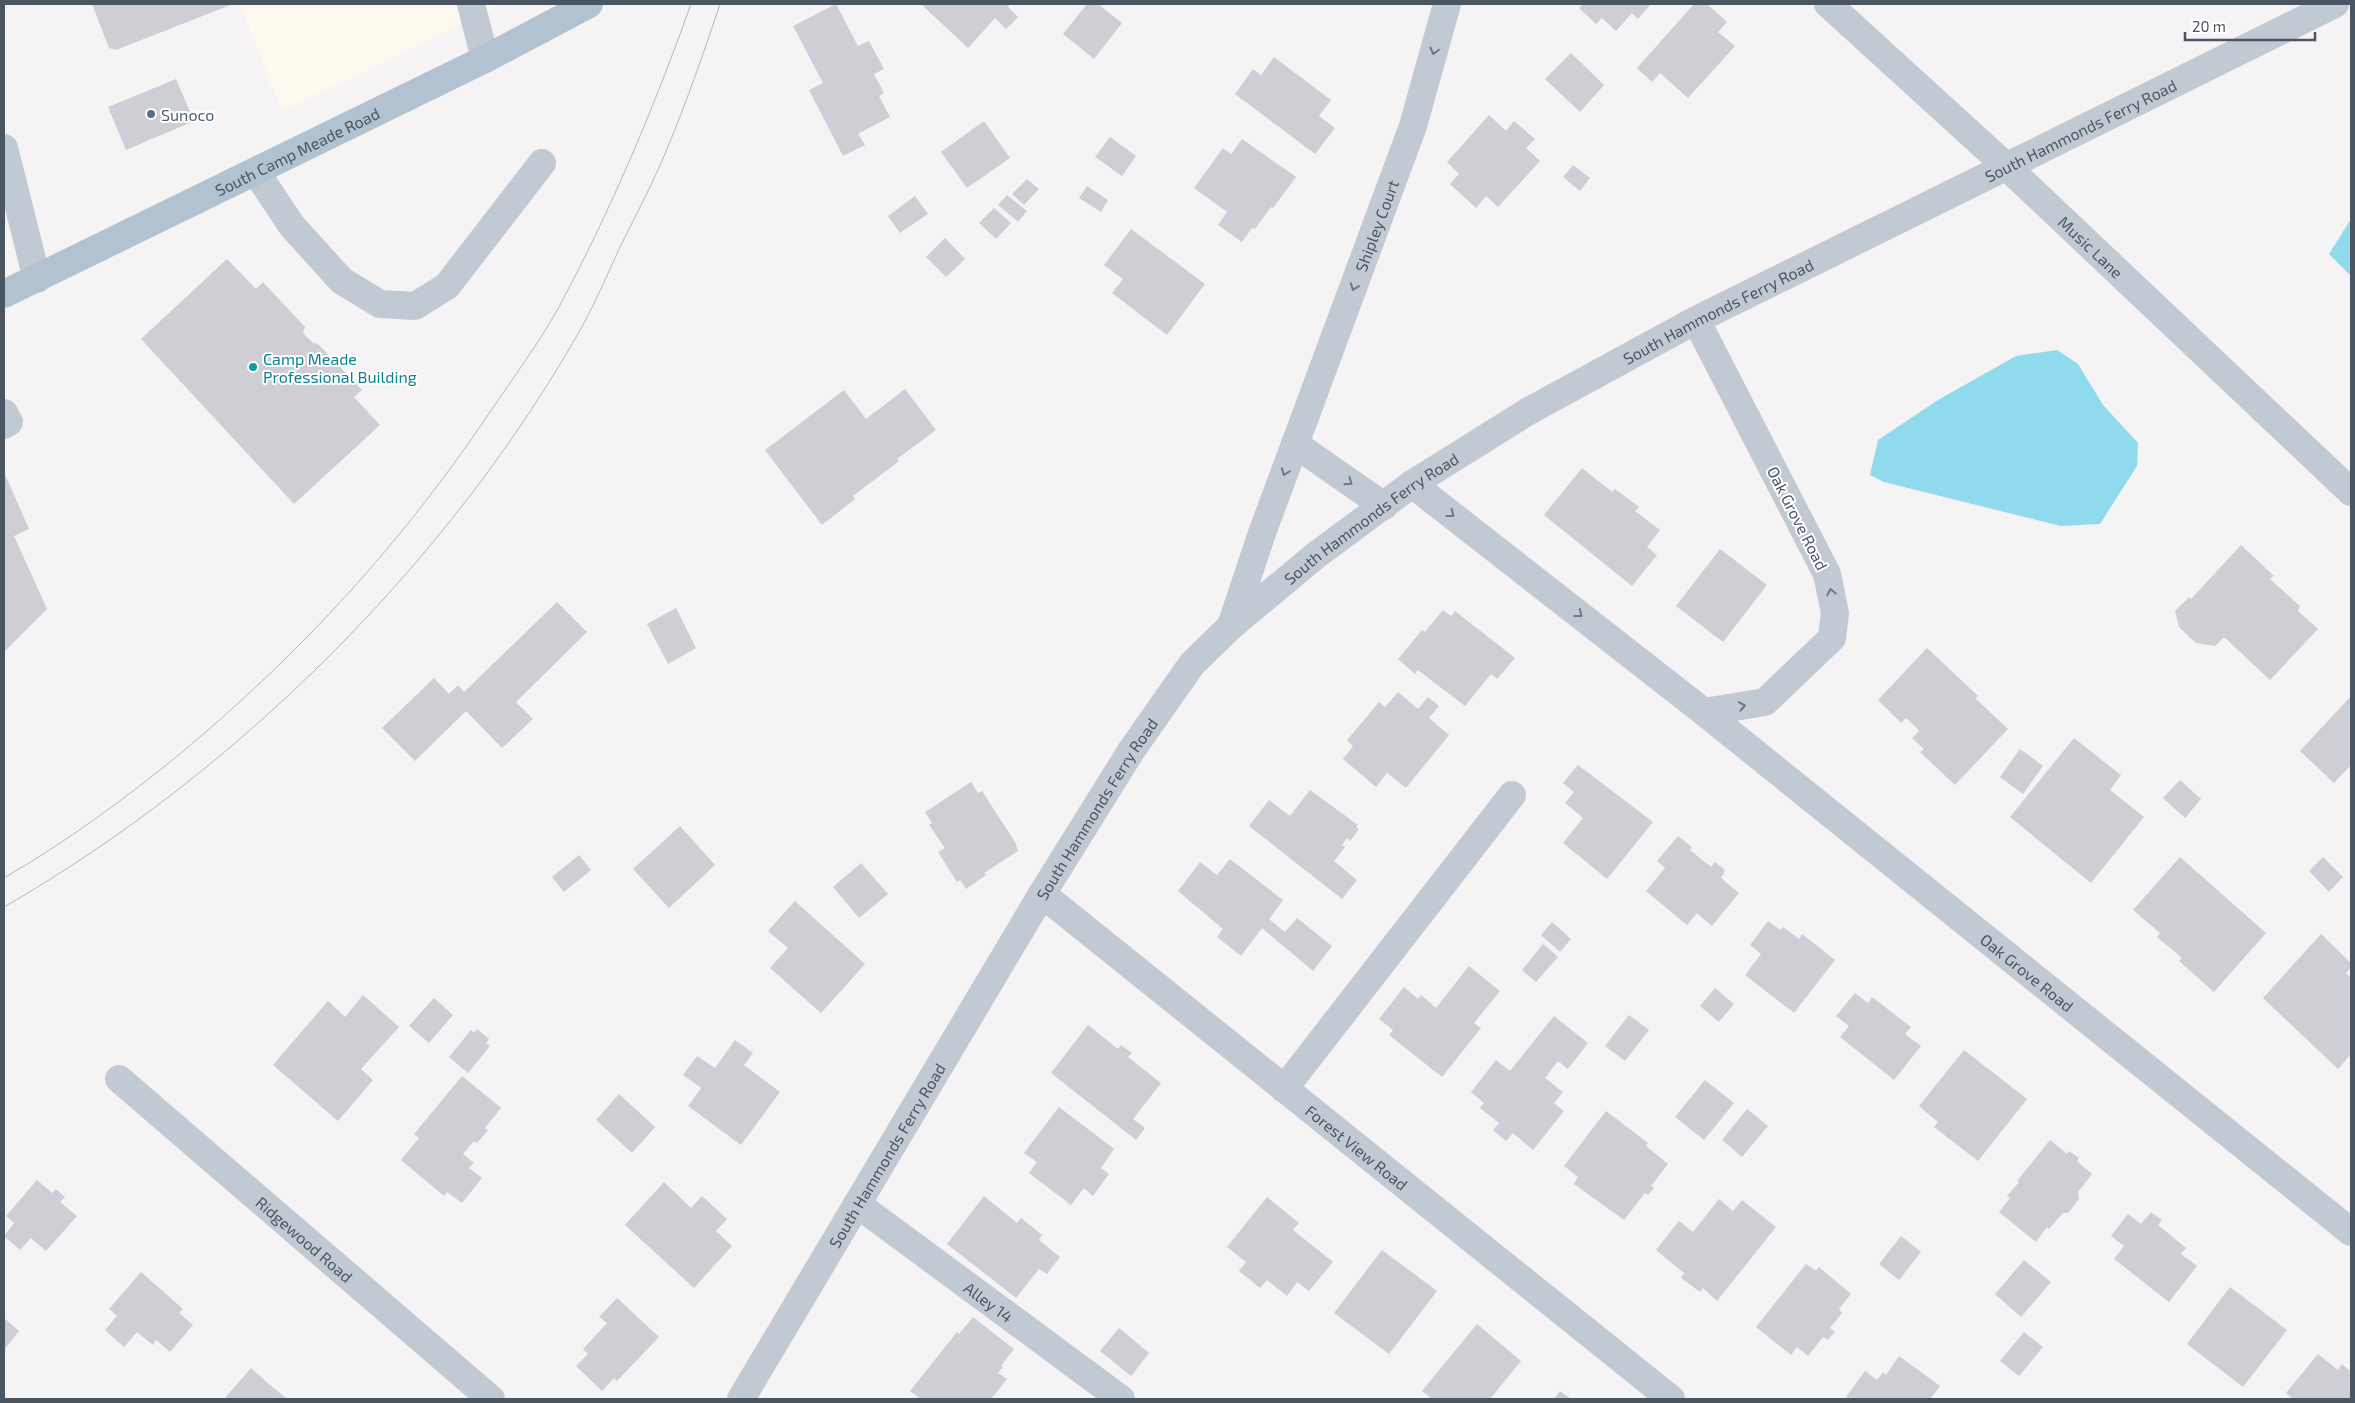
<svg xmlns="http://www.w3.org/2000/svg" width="2355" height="1403" font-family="'Exo 2',sans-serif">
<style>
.commercial{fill:#fdf9ef}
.water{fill:#90daee}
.building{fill:#cdcfd5}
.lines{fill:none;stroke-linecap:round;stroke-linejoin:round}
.minor{stroke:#c1cad2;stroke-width:28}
.major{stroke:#b3c2d1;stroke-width:28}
.tram{stroke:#b5b8bd;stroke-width:1}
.oneway{stroke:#6e7983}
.service-dot{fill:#5c6f8a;stroke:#fff;stroke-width:2}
.culture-dot{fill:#0f9aa8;stroke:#fff;stroke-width:2}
.labels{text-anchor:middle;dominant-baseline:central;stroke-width:4;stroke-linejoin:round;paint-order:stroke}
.service-label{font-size:16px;fill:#4e5e75;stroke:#fff;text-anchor:start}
.street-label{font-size:16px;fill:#4a5661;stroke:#fff}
.culture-label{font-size:16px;fill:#0d838f;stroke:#fff;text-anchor:start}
</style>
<rect width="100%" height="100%" fill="#f5f3f3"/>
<!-- commercial -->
<polygon class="commercial" points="240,4 500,4 282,112"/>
<!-- water -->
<g class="water">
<polygon points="2351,219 2351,276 2329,254"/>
<polygon points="2057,350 2078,364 2103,405 2138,443 2137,466 2100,524 2061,526 1884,482 1870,475 1878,440 1938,400 2016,356"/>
</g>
<!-- building -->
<g class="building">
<polygon points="92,4 233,4 116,50 109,48"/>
<polygon points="836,4 858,46 869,41 884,69 874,74 884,93 879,96 890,117 858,134 865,145 843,156 809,90 823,83 793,26"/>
<polygon points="921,4 1010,4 1008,7 1018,17 1006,29 995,18 968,48"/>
<polygon points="1087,4 1098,4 1122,23 1094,59 1063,34"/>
<polygon points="1583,4 1651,4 1638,19 1632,13 1616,31 1602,18 1596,24 1579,8"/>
<polygon points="1694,4 1707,4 1727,22 1718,32 1735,46 1688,98 1660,73 1652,82 1637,68"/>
<polygon points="1571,53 1604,85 1580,112 1545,79"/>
<polygon points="1274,57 1331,100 1319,116 1335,128 1315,154 1235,94 1253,69 1261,75"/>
<polygon points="176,79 194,121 126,150 108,107"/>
<polygon points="1489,115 1506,131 1514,121 1535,139 1526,148 1540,161 1498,207 1486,196 1476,208 1450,184 1459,174 1447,162"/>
<polygon points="984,121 1010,158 967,188 941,152"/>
<polygon points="1110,137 1136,156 1122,176 1095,157"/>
<polygon points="1242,139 1296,177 1273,208 1271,207 1255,229 1252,228 1242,242 1218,225 1227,212 1194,188 1223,148 1231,154"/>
<polygon points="1573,165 1590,178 1580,191 1563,177"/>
<polygon points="1027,179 1039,189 1024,205 1012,194"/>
<polygon points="1087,186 1108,200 1101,212 1079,198"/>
<polygon points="1007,195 1027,211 1018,222 998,205"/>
<polygon points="915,196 928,214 900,233 888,216"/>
<polygon points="994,208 1011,223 996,239 979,223"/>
<polygon points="1131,229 1205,284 1167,335 1112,293 1123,279 1104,265"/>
<polygon points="945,238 965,259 946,277 926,257"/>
<polygon points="227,259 256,289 263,282 305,327 303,333 313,343 318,344 362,390 354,397 380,425 294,504 141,339"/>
<polygon points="905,389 936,430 897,459 899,461 853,496 855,499 822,525 765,450 844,390 866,419"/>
<polygon points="1582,468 1612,492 1615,489 1639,507 1635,511 1660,530 1647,547 1657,555 1632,586 1544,515"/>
<polygon points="4,472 29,529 14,536 47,609 4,652"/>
<polygon points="2241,545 2274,576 2270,579 2300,606 2298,611 2318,629 2270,680 2224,637 2215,646 2196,643 2179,627 2175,611 2189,597 2191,599"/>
<polygon points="1720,549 1767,585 1723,642 1676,606"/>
<polygon points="557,602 587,632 516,702 533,719 502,748 466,711 415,761 382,728 434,678 449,694 458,685 464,692"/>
<polygon points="676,608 696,648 668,664 647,624"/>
<polygon points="1443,610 1451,616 1455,611 1515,658 1497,679 1491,674 1465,706 1418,670 1415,674 1398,659 1422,630 1425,632"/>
<polygon points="1927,648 1978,696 1975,698 2008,729 1955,785 1920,752 1924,749 1912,738 1919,731 1917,728 1906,718 1901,723 1878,700"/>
<polygon points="1398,692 1418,709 1428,697 1439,706 1429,718 1449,735 1406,788 1387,773 1376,787 1343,759 1353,746 1347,740 1354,732 1379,702 1385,707"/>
<polygon points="2351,696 2351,765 2334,783 2300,751"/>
<polygon points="2074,738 2121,775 2110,790 2144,817 2091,883 2010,817"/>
<polygon points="2020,749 2043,766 2023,794 2000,777"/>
<polygon points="1578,765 1653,822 1607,879 1563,843 1583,818 1565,803 1574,792 1563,783"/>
<polygon points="2180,780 2201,799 2185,818 2163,798"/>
<polygon points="971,782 978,793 982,791 1015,842 1018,851 984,873 986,875 966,889 960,880 957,882 938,852 945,848 929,825 932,823 925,812"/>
<polygon points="1310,790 1358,825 1356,827 1359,829 1350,841 1347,838 1342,845 1345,847 1334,861 1357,880 1342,899 1249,826 1269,800 1290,816"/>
<polygon points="680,826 715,865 669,908 633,869"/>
<polygon points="1678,836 1692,847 1690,850 1711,867 1715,862 1725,870 1721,878 1739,893 1712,926 1697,913 1687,925 1646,891 1665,868 1657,861"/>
<polygon points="579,855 591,870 564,892 552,877"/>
<polygon points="2180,857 2266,933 2214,992 2179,961 2182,958 2157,937 2160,933 2133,910"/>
<polygon points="2323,857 2343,877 2329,892 2309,871"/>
<polygon points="1230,859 1283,900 1269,919 1285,932 1297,918 1332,946 1313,971 1262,928 1241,956 1217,937 1223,929 1178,891 1200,862 1217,875"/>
<polygon points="861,863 888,894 859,918 833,887"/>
<polygon points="795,901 865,964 821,1013 770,968 788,948 768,931"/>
<polygon points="1768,921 1780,930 1783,927 1799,939 1802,934 1835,960 1794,1013 1745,975 1761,954 1750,945"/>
<polygon points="1552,922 1571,939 1560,952 1541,935"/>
<polygon points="2321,934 2351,963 2351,967 2346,973 2351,978 2351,1054 2338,1069 2263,998"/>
<polygon points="1543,944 1558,957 1536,982 1522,970"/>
<polygon points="1469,966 1500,991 1474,1023 1481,1028 1442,1077 1389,1035 1393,1030 1379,1019 1404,987 1418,999 1421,995 1436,1008"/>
<polygon points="1715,988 1734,1004 1719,1022 1700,1006"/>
<polygon points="1855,993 1868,1003 1872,997 1911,1027 1905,1034 1921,1046 1894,1080 1840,1037 1849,1026 1836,1016"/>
<polygon points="363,995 399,1027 361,1069 373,1080 338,1121 273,1065 328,1001 345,1017"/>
<polygon points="434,998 453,1015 429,1043 409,1026"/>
<polygon points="1629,1015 1649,1030 1625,1061 1605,1046"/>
<polygon points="1554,1016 1588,1043 1568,1069 1558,1061 1545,1078 1563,1092 1554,1103 1564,1111 1533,1150 1513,1133 1506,1141 1493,1130 1499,1123 1480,1108 1484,1103 1471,1092 1496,1060 1510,1071"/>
<polygon points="1088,1025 1118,1049 1121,1045 1132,1053 1128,1057 1161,1083 1133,1119 1145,1128 1136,1140 1051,1073"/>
<polygon points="477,1029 489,1039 486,1043 490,1046 468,1073 449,1057 471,1030 474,1033"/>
<polygon points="735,1040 753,1053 744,1065 780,1092 741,1145 688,1106 701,1088 683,1075 697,1056 715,1068"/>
<polygon points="1964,1050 2027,1099 1978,1161 1934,1127 1938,1122 1919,1106"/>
<polygon points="462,1076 501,1108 485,1128 488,1130 477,1143 474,1141 463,1154 474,1163 469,1168 482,1178 462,1203 447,1192 444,1196 401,1160 419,1138 414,1134"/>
<polygon points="1705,1080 1734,1103 1704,1140 1675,1117"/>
<polygon points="619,1094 655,1127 632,1153 596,1120"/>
<polygon points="1059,1107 1114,1149 1101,1168 1109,1174 1093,1196 1084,1188 1071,1205 1029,1173 1037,1162 1024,1153"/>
<polygon points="1747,1109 1768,1126 1742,1157 1722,1140"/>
<polygon points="1606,1111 1648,1143 1646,1146 1668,1164 1651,1186 1654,1188 1648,1195 1645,1193 1624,1220 1574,1184 1578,1177 1564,1166"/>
<polygon points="2050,1140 2067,1154 2069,1151 2079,1158 2077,1161 2092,1174 2078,1192 2079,1199 2068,1213 2063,1213 2049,1229 2047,1227 2036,1242 1999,1212 2010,1198 2007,1196 2019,1182 2017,1181"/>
<polygon points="37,1180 52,1193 56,1189 65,1197 60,1202 77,1216 46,1251 31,1238 20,1250 4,1236 14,1223 6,1216"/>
<polygon points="664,1182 691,1208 702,1196 727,1219 716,1231 732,1246 694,1288 625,1225"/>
<polygon points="984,1196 1017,1223 1021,1218 1042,1235 1039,1240 1060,1257 1047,1274 1039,1269 1016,1298 947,1244"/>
<polygon points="1267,1197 1299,1223 1293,1230 1333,1262 1309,1291 1297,1282 1287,1296 1267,1280 1260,1288 1239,1271 1246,1262 1227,1247"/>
<polygon points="1719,1199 1733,1211 1742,1200 1776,1227 1717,1301 1703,1288 1700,1292 1681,1278 1684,1273 1656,1250 1679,1221 1693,1232"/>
<polygon points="2151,1212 2162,1220 2158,1225 2186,1248 2181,1254 2197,1266 2169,1302 2114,1259 2124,1246 2111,1236 2128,1214 2141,1224"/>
<polygon points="1901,1236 1921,1252 1899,1280 1879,1264"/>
<polygon points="1382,1250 1437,1291 1389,1354 1334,1313"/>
<polygon points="2024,1260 2051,1282 2021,1317 1995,1294"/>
<polygon points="1806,1264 1816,1271 1819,1267 1851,1294 1839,1309 1842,1313 1830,1328 1835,1332 1828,1340 1823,1337 1808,1356 1797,1347 1791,1355 1756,1327"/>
<polygon points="141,1272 183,1309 179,1313 193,1325 170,1352 156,1340 153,1345 137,1332 124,1347 105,1330 117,1316 109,1309"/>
<polygon points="2230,1287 2287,1330 2243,1387 2187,1344"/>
<polygon points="617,1298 659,1337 617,1381 614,1378 602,1391 576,1366 588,1354 583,1349 607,1323 599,1317"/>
<polygon points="973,1317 1014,1349 1001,1366 1003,1367 998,1373 1007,1379 991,1399 921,1399 910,1391 957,1332 959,1334"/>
<polygon points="4,1318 19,1331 4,1350"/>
<polygon points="1477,1324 1521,1361 1490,1399 1432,1399 1422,1391"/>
<polygon points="1119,1328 1149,1353 1131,1376 1100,1351"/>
<polygon points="2024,1332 2043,1347 2019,1376 2000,1361"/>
<polygon points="2318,1354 2338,1370 2342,1364 2351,1372 2351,1399 2293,1399 2286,1393"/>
<polygon points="1899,1356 1940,1386 1930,1399 1849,1399 1846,1397 1865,1371 1877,1380 1883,1372 1886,1375"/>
<polygon points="251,1368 269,1384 287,1399 224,1399"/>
<polygon points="1560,1391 1571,1399 1554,1399"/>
</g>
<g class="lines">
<!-- minor -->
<g class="minor">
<polyline points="471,4 485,59"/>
<path id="s1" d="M1828,4L2006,166L2351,492"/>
<polyline points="4,148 37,279"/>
<polyline points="256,172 292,226 342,281 380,304 415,306 447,286 542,163"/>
<polyline points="4,413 9,422 4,425"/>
<polyline points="1295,444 1384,506"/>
<polyline points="1412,484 1704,712 1765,702 1832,638 1835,613 1827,574 1696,320"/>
<path id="s2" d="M1231,626L1262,533L1413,126L1447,4"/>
<path id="s3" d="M1704,712L2351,1232"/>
<path id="s4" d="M1042,894L1671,1399"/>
<path id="s5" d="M119,1079L491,1399"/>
<polyline points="1284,1089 1512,795"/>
<path id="s6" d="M857,1204L1121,1399"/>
<path id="s7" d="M741,1399L1042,894L1131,751L1192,664L1231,626L1315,556L1412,484L1527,412L1696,320L2335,4"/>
</g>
<!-- major -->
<path class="major" id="s8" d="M4,294L485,59L589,4"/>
<!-- tram -->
<g class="tram">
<path d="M4,878C66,842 125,799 181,753C302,652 402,543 490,412C513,378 539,343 559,307C611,210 654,108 691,4"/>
<path d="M4,907C237,773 451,560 583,325C597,299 609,271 621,245C637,213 654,181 667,149C687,101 704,52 720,4"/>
</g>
</g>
<!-- one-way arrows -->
<defs><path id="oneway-chevron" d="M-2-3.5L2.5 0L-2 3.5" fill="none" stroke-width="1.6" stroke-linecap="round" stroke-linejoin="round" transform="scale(1.25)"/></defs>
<g class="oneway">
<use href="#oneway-chevron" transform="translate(1434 51) rotate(105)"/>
<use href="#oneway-chevron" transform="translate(1354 287) rotate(110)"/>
<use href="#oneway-chevron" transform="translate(1285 472) rotate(111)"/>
<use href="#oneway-chevron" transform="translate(1349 482) rotate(35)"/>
<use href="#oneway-chevron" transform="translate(1451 514) rotate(38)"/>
<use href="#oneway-chevron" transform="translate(1831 592) rotate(-102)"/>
<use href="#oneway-chevron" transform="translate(1579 614) rotate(38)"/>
<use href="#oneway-chevron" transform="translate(1742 706) rotate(-9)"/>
</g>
<!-- markers -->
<circle class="service-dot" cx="151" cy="114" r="5"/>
<circle class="culture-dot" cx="253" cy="367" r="5"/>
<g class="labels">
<!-- service labels -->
<g class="service-label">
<text x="161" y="114">Sunoco</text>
</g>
<!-- street labels -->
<g class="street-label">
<text stroke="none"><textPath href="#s7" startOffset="1904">South Hammonds Ferry Road</textPath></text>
<text stroke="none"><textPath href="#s8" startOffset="326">South Camp Meade Road</textPath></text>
<text stroke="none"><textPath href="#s2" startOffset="426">Shipley Court</textPath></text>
<text stroke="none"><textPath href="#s1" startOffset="358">Music Lane</textPath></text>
<text stroke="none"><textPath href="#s7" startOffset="1499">South Hammonds Ferry Road</textPath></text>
<text transform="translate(1798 518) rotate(63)">Oak Grove Road</text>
<text stroke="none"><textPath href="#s7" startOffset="1094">South Hammonds Ferry Road</textPath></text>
<text stroke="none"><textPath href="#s7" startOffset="689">South Hammonds Ferry Road</textPath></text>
<text stroke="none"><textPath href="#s3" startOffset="415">Oak Grove Road</textPath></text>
<text stroke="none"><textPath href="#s4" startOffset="404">Forest View Road</textPath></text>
<text stroke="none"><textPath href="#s7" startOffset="284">South Hammonds Ferry Road</textPath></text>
<text stroke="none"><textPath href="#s5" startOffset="245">Ridgewood Road</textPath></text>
<text stroke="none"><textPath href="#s6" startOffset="164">Alley 14</textPath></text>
</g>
<!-- culture labels -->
<g class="culture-label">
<text x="263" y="358">Camp Meade<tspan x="263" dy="18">Professional Building</tspan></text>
</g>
</g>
<!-- border -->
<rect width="2355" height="1403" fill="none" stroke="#4a5661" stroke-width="10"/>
<!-- scale -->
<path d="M2185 32v8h130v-8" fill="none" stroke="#4a5661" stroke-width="2.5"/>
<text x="2192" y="32" font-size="15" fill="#4a5661" stroke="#ffffff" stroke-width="4" paint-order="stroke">20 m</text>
</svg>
